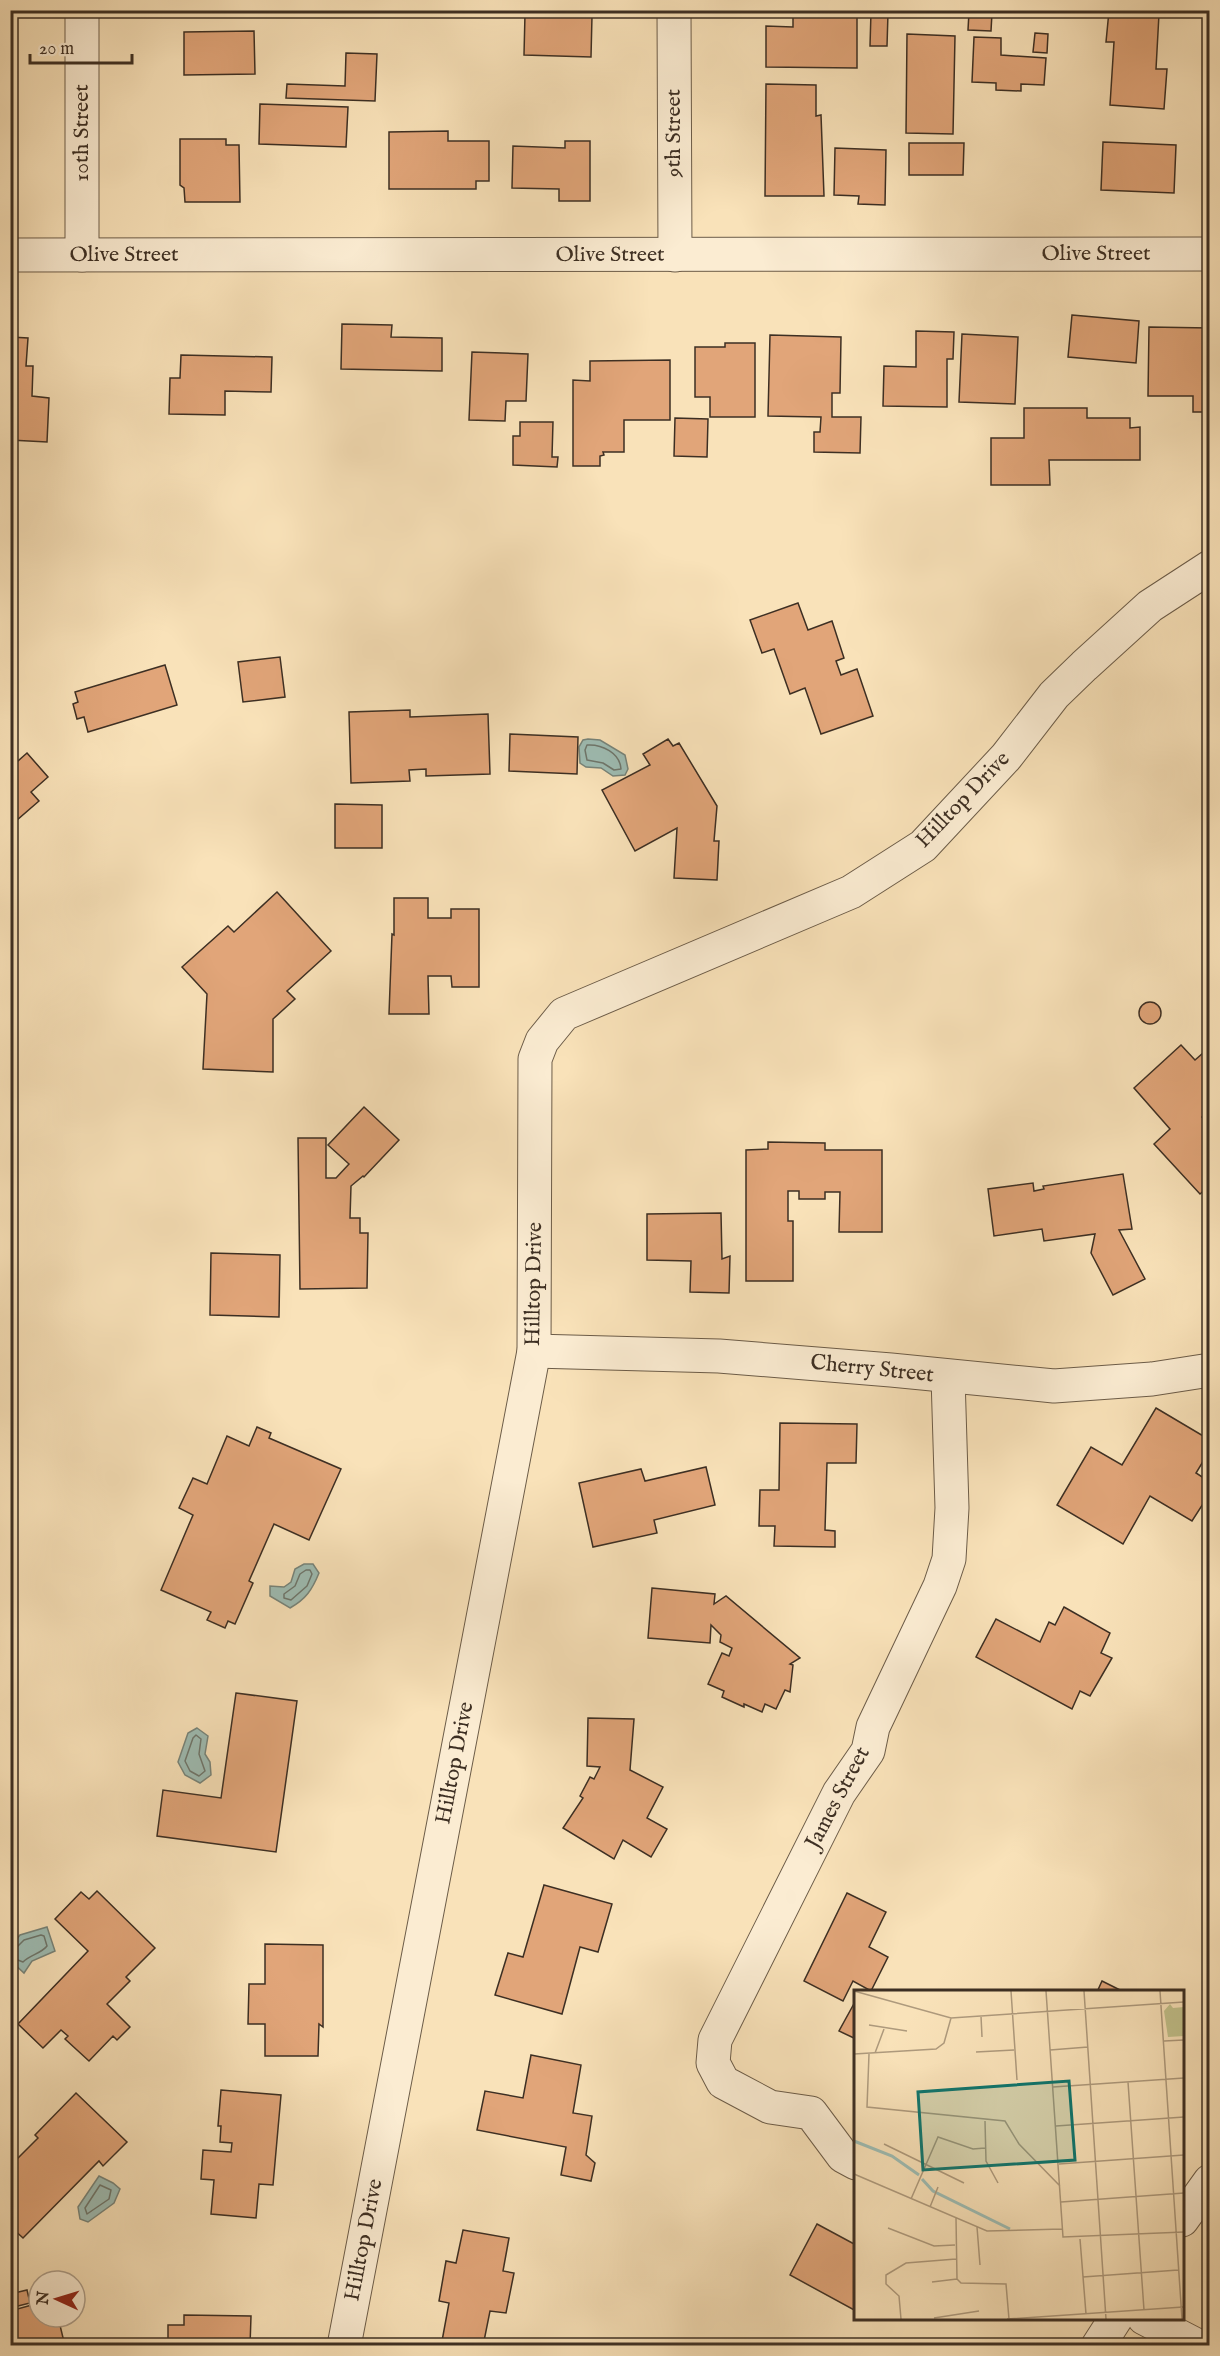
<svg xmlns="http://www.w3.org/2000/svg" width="1220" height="2356" font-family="'IM FELL English',serif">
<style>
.water{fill:#9ebdb4;stroke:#77847a;stroke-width:1.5}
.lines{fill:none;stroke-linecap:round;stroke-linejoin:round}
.shore{stroke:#6e766c;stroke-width:1.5}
.building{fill:#e1a579;stroke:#3d2f23;stroke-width:1.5}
.street-casing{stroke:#6c5c48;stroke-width:35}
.street{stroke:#fbecd2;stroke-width:33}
.labels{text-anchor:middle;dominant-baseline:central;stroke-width:4.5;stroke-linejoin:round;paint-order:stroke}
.street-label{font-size:22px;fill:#3d2f23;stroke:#fbecd2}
.inset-river{fill:none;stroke:#9ebdb4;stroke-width:3}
.inset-road{fill:none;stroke:#ae9a7d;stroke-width:1.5}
.view{fill:#0f766e;fill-opacity:0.15;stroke:#0f766e;stroke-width:3}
.inset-edge{fill:none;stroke:#3d2f23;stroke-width:3}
</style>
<rect width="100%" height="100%" fill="#f9e2b9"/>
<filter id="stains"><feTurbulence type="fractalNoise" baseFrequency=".00333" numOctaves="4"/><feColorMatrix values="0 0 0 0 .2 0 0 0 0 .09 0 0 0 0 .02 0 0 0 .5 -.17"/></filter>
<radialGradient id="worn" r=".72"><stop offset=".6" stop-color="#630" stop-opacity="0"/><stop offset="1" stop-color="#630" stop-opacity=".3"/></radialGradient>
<!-- water -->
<g class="water">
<polygon points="588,739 600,740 625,755 628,769 625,775 613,776 601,768 586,767 580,763 579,747 583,740"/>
<path d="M304,1564H313L319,1573C312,1590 306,1599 290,1608L270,1596V1586L284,1587L291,1582L295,1569Z"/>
<polygon points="197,1728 208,1736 205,1754 210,1762 211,1775 200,1783 185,1775 178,1762 188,1733"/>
<polygon points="47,1927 55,1951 32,1961 24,1973 11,1961 11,1946 20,1935"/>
<polygon points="99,2176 113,2183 120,2189 114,2203 88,2222 80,2219 78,2207"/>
</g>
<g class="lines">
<!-- shore -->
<g class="shore">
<path d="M587,745C602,744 620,753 621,769L614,770L603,763L587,760L585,750Z"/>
<polygon points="306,1570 310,1570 312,1574 307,1586 291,1600 284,1598 284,1594 295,1586 300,1574"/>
<polygon points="196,1735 201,1739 199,1754 205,1771 199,1776 190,1771 185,1761 193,1738"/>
<path d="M10,1949L16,1948L24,1940L41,1935L44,1936L47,1946C42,1953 30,1955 23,1962L10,1957"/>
<polygon points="100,2185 111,2190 109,2199 87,2214 85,2208"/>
</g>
</g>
<!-- building -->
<g class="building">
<polygon points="793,10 857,10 857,68 766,67 766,26 793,27"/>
<polygon points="1004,10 1040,10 1039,17 1003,14"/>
<polygon points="1109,11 1159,14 1156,69 1167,69 1164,109 1110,105 1114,42 1106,42"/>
<polygon points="871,12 888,13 887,46 870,46"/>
<polygon points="969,12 992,13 991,31 968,30"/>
<polygon points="525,14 592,16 591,57 524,55"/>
<polygon points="254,31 255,74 184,75 184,32"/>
<polygon points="1035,33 1048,34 1047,53 1033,52"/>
<polygon points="907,34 955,36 953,134 906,133"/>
<polygon points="974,37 1001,38 1001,55 1046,58 1044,85 1021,84 1021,91 996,90 996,83 972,82"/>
<polygon points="346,53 377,54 375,101 286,98 287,84 345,86"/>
<polygon points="766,84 816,85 816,116 821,115 824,196 765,196"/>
<polygon points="260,104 348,107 346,147 259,144"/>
<polygon points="448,131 448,141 489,141 489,181 476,181 476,189 389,189 389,132"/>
<polygon points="180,139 226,139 226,145 239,145 240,202 185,202 184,188 180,185"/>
<polygon points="565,141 590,141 590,201 559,201 559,189 512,188 513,146 565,148"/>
<polygon points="1103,142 1176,145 1174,193 1101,190"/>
<polygon points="909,143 964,143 963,175 909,175"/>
<polygon points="835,148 886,150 885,205 858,204 859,196 834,195"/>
<polygon points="1072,315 1139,321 1136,363 1068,357"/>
<polygon points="342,324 392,325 391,337 442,338 442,371 341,369"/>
<polygon points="1149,327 1210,328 1210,412 1193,412 1193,396 1148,396"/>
<polygon points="916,331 954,332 953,359 947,359 947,407 883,406 884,366 916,367"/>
<polygon points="962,334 1018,337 1015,404 959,402"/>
<polygon points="770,335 841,337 840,393 832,393 832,417 861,417 860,453 814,452 814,432 820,432 821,417 768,416"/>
<polygon points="10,337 28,338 26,366 33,366 32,396 49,398 47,442 10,440"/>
<polygon points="725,343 755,343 755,417 710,417 710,397 695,397 695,347 725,347"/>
<polygon points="472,352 528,354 526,401 506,401 505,421 469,420"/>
<polygon points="181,355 272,357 271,392 225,391 225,415 169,414 170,378 180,378"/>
<polygon points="670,360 670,420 624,420 624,452 603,452 604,455 600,456 600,466 573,466 573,380 590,381 590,361"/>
<polygon points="1024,408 1087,408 1087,418 1130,418 1130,428 1140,427 1140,460 1049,460 1050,485 991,485 991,438 1024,438"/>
<polygon points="675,418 708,419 707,457 674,456"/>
<polygon points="520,422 553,422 552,457 558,457 557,467 513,465 513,436 520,436"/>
<polygon points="798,603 808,630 832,621 844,658 836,661 841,675 857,669 873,716 821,734 805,688 790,694 774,649 762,653 750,620"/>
<polygon points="280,657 285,697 243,702 238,662"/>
<polygon points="165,665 177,705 88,732 84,717 77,719 73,704 78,702 75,692"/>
<polygon points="410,710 410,717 488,714 490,774 426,776 426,769 409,770 410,781 351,783 349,712"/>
<polygon points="510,734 578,737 577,774 509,771"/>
<polygon points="668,739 673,746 679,743 717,806 714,841 719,841 717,880 674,878 677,828 635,851 602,790 650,765 643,754"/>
<polygon points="27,753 48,777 31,792 39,801 10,826 10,768"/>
<polygon points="335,804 382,805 382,848 335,848"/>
<polygon points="277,892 331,951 287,991 295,999 273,1019 273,1072 203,1069 207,994 182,967 228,926 234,932"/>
<polygon points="394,898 428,898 428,918 451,918 451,909 479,909 479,987 452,987 451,976 428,976 429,1014 389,1014 392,934 394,935"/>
<circle cx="1150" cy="1013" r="11"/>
<polygon points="1181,1045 1195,1060 1210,1047 1210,1110 1202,1117 1210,1126 1210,1185 1200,1194 1154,1144 1170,1129 1134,1088"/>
<polygon points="364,1107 399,1140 364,1177 363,1176 351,1186 350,1218 360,1218 360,1233 368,1233 367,1288 300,1289 298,1138 326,1138 326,1178 336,1178 349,1164 328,1145"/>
<polygon points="768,1142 825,1143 825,1150 882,1150 882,1232 839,1232 840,1192 825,1192 825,1199 799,1199 799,1191 788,1191 788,1221 793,1221 793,1281 746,1281 746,1150 768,1149"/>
<polygon points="1123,1174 1132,1229 1119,1230 1145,1279 1113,1295 1091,1253 1095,1234 1044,1241 1042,1229 994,1236 988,1189 1033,1183 1034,1191 1044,1189 1043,1186"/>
<polygon points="721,1213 722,1259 730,1256 729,1293 690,1292 691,1261 647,1260 647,1214"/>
<polygon points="211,1253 280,1255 279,1317 210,1315"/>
<polygon points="1156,1408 1210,1440 1210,1450 1196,1473 1210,1482 1210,1493 1192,1521 1150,1496 1123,1544 1057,1505 1091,1447 1122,1465"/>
<polygon points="780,1423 857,1424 856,1463 827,1463 825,1530 835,1531 835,1547 774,1546 775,1526 759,1526 760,1490 779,1490"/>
<polygon points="257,1427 271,1433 269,1438 341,1469 309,1540 274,1524 249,1581 253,1583 235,1624 228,1621 225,1628 207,1620 211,1612 161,1590 193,1515 179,1508 193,1478 207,1484 227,1436 249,1446"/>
<polygon points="706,1467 715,1505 654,1520 657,1533 593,1547 579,1483 641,1469 645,1481"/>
<polygon points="652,1588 715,1594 714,1604 726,1596 800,1658 790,1664 793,1665 790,1692 785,1690 776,1709 765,1704 762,1712 744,1704 744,1707 722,1697 724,1691 708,1684 722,1653 729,1656 732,1648 720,1642 721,1635 711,1625 710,1643 648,1638"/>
<polygon points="1064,1607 1110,1633 1101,1653 1112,1658 1090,1696 1080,1691 1072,1709 976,1657 996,1619 1040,1642 1049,1622 1055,1625"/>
<polygon points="236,1693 297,1701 276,1852 157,1836 163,1790 221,1798"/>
<polygon points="588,1718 634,1719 630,1770 663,1787 647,1818 667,1829 651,1857 623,1840 614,1859 563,1828 583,1798 580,1796 590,1777 594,1779 600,1767 587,1766"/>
<polygon points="544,1885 612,1904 598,1952 580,1947 562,2014 495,1995 508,1953 523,1957"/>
<polygon points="97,1891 155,1948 126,1977 130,1981 107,2004 130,2027 117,2040 113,2036 89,2061 65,2039 68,2036 61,2030 43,2048 18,2024 88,1951 55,1919 81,1892 89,1899"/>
<polygon points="847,1893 886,1912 869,1947 888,1957 871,1991 853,1981 843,2001 804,1981"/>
<polygon points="265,1944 323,1945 323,2027 319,2024 318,2056 265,2056 265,2024 248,2024 249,1984 265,1984"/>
<polygon points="1102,1981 1124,1992 1097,1992"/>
<polygon points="856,2000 856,2039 839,2031"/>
<polygon points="531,2055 581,2065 573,2113 592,2116 586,2155 595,2163 591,2181 561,2175 566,2147 477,2130 485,2091 523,2098"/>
<polygon points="221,2090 281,2095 273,2185 259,2184 256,2218 211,2214 214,2180 201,2179 203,2150 231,2152 232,2143 220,2142 221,2126 218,2126"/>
<polygon points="76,2093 127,2142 103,2166 99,2161 23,2238 10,2226 10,2166 38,2138 35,2135"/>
<polygon points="817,2224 856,2245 856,2311 790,2275"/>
<polygon points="463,2230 509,2238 503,2271 514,2273 506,2313 490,2311 483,2346 464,2346 442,2341 449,2303 439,2301 446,2261 456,2263"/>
<polygon points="27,2290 30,2303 10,2308 10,2294"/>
<polygon points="39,2303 39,2317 58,2317 65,2346 10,2346 10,2311"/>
<polygon points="184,2315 251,2316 250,2346 168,2346 168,2325 184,2325"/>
</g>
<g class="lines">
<defs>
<g id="street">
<polyline points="674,10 675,255"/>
<polyline points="10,255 1210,254"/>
<polyline points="82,255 82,10"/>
<polyline points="534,1351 719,1356 891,1370 1054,1386 1152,1379 1210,1370"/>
<polyline points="856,2163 843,2156 811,2113 770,2107 723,2082 713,2063 715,2040 839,1793 868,1751 873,1727 940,1586 949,1559 952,1508 948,1377"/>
<polyline points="1182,2220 1210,2181"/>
<polyline points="1144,2318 1198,2346"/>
<polyline points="344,2346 534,1351 535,1059 542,1041 564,1014 851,892 923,846 1006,757 1054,695 1084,666 1150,606 1210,567"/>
<polyline points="1098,2346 1116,2318"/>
</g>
</defs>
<!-- street casing -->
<use href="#street" class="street-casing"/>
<!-- street -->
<use href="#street" class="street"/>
</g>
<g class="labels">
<!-- street labels -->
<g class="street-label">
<text transform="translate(82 133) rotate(-90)">10th Street</text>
<text transform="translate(674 133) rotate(-90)">9th Street</text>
<text x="1096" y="254">Olive Street</text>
<text x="124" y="255">Olive Street</text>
<text x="610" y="255">Olive Street</text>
<text transform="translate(963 800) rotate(-46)">Hilltop Drive</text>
<text transform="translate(534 1284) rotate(-89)">Hilltop Drive</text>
<text transform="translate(872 1369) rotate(6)">Cherry Street</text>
<text transform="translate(455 1763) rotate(-79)">Hilltop Drive</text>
<text transform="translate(838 1798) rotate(-62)">James Street</text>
<text transform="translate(364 2240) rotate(-79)">Hilltop Drive</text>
</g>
</g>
<!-- overview -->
<g transform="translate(854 1990)">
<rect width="330" height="330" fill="#f9e2b9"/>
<path d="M316,14L319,18L330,17V46L314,47L310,21Z" fill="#c2c28c"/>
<path class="inset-river" d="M0,151L38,166L65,185M68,189L79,201L156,239"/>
<path class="inset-road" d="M0,1L97,28L330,12M157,1L163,90M192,1L209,247L330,242M230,1L252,329M306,1L328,329M127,26L128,47M15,35L53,41M310,51L330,50M196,60L234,57M122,62L160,60M21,63L30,39M0,64L82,59L90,53L97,28M15,64L13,117L151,131L165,154L206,196M274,92L290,320M199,97L330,88M131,131L132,171L144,193M202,136L330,127M30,154L110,193M205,174L330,165M0,184L133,241L208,239M57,209L84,147L119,159L131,158M207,212L330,203M76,217L84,197M102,228L103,289M123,237L126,275M34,238L80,256L101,255M226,249L232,324M229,287L324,280M103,289L107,293L152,294L155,329M78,292L103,289M80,328L125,321M47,329L45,306L32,294V285L52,273L102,269M153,329L329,317"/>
<path class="view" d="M215,91L221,170L69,180L64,102Z"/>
<rect width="330" height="330" class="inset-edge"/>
</g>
<!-- margin -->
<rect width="1220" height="2356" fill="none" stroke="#f9e2b9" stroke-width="36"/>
<rect x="12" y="12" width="1196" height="2332" fill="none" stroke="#3d2f23" stroke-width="3"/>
<rect x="18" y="18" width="1184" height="2320" fill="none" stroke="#3d2f23" stroke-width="1.5"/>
<!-- north arrow -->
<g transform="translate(57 2299) rotate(274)"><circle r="28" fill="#fbecd2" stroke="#afa08c" stroke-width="1.5"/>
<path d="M0-4.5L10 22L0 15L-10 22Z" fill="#8f2418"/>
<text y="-9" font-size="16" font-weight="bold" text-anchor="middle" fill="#3d2f23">N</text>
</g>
<!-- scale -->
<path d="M30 54v9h102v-9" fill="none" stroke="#3d2f23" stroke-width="3"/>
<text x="39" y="54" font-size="18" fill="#3d2f23" stroke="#fbecd2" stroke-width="4.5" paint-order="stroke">20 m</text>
<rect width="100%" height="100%" filter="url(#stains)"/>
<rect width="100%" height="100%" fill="url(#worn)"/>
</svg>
